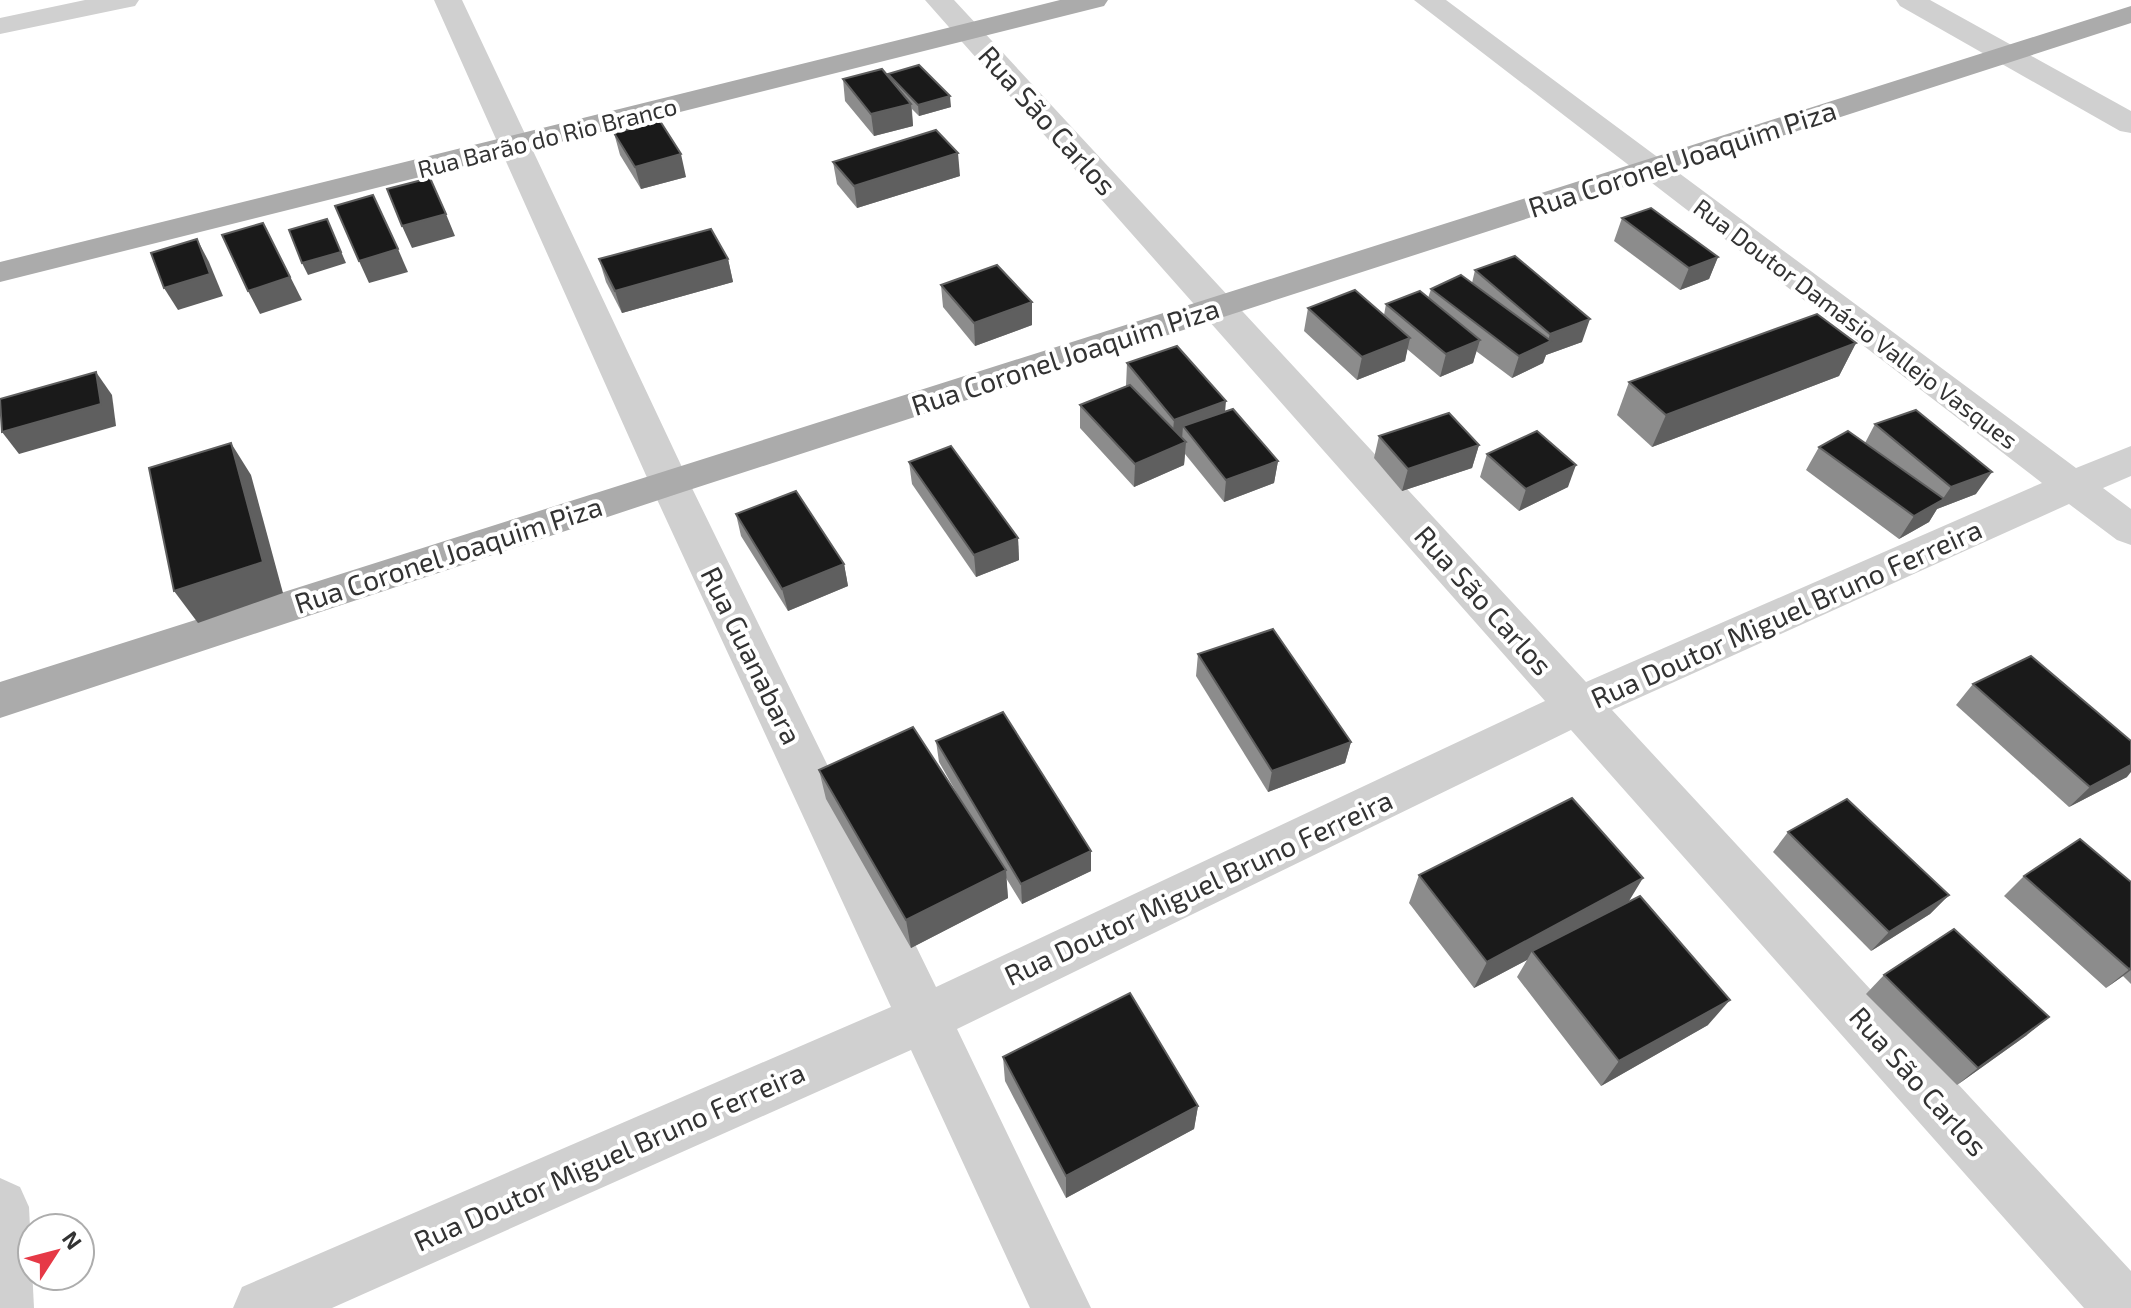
<svg xmlns="http://www.w3.org/2000/svg" width="2131" height="1308" font-family="'Exo 2',sans-serif">
<style>
.lines{fill:none;stroke-linecap:round;stroke-linejoin:round}
.minor{fill:#d0d0d0;fill-rule:evenodd}
.major{fill:#ababab;fill-rule:evenodd}
.wall{fill:#8c8c8c}
.shaded-wall{fill:#5f5f5f}
.building{fill:#1a1a1a;stroke:#5f5f5f;stroke-width:2}
.labels{text-anchor:middle;dominant-baseline:central;stroke-width:8;stroke-linejoin:round;paint-order:stroke}
.far-street-label{font-size:24px;fill:#333;stroke:#fff}
.street-label{font-size:28px;fill:#333;stroke:#fff}
</style>
<rect width="100%" height="100%" fill="#fff"/>
<g class="lines">
<!-- minor -->
<g class="minor">
<polygon points="85,0 139,0 135,6 125,8 0,34 0,18"/>
<polygon points="434,0 462,0 689,482 936,987 1545,701 925,0 954,0 1586,682 2042,483 1414,0 1446,0 2076,468 2131,446 2131,476 2103,488 2131,509 2131,545 2117,540 2069,504 1612,710 2131,1271 2131,1308 2084,1308 1571,730 957,1029 1091,1308 1030,1308 911,1050 332,1308 233,1308 242,1287 891,1007 649,482"/>
<polygon points="1896,0 1930,0 2131,111 2131,133 2120,131 1900,6"/>
<polygon points="0,1178 20,1187 29,1207 34,1308 0,1308"/>
</g>
<!-- major -->
<g class="major">
<polygon points="1060,0 1108,0 1104,6 0,282 0,262"/>
<polygon points="2131,6 2131,23 683,492 0,718 0,682"/>
</g>
</g>
<!-- wall -->
<g class="wall">
<polygon points="888,74 951,107 919,116 912,109 913,126 874,136 845,101 843,79 888,76"/>
<polygon points="614,133 686,177 641,189 620,155"/>
<polygon points="833,162 960,176 857,208 837,184"/>
<polygon points="1622,218 1718,257 1709,279 1680,290 1614,241"/>
<polygon points="599,259 728,259 733,282 622,313 606,282"/>
<polygon points="1475,270 1582,342 1546,355 1543,363 1512,378 1476,351 1473,363 1440,377 1407,349 1405,361 1357,380 1304,331 1308,308 1384,315 1386,304 1428,298 1431,289 1472,283"/>
<polygon points="941,285 1032,325 975,346 943,307"/>
<polygon points="1856,343 1839,376 1652,447 1617,415 1629,382"/>
<polygon points="1127,363 1225,411 1278,461 1274,483 1224,502 1185,454 1184,465 1134,487 1080,428 1080,405 1126,386"/>
<polygon points="1875,424 1976,494 1937,509 1929,522 1899,539 1806,470 1819,447 1865,443"/>
<polygon points="1379,436 1479,445 1472,468 1402,491 1374,458"/>
<polygon points="1487,454 1568,487 1519,511 1480,477"/>
<polygon points="909,462 1018,538 1019,560 976,577 912,484"/>
<polygon points="736,514 844,564 848,586 788,611 741,536"/>
<polygon points="1198,654 1351,742 1345,763 1268,792 1196,676"/>
<polygon points="1973,684 2127,777 2069,807 1956,705"/>
<polygon points="936,741 1091,851 1091,871 1022,904 1006,878 1008,898 911,948 826,799 819,770 963,804 939,762"/>
<polygon points="1788,832 1949,895 1930,914 1871,951 1773,852"/>
<polygon points="1419,875 1629,901 1708,1025 1601,1086 1517,977 1527,960 1474,988 1409,903"/>
<polygon points="2024,876 2131,882 2131,984 2123,976 2106,988 2004,896"/>
<polygon points="1884,975 2027,1035 1957,1085 1866,994"/>
<polygon points="1003,1057 1198,1106 1194,1129 1066,1198 1005,1081"/>
</g>
<!-- shaded-wall -->
<g class="shaded-wall">
<polygon points="950,96 951,107 919,116 918,105"/>
<polygon points="911,104 913,126 874,136 871,114"/>
<polygon points="958,153 960,176 857,208 854,186"/>
<polygon points="681,154 686,177 641,189 635,167"/>
<polygon points="446,214 455,236 412,248 402,226"/>
<polygon points="327,219 346,263 308,275 302,263"/>
<polygon points="263,223 302,300 260,314 248,291"/>
<polygon points="197,239 209,262 223,296 178,310 164,288"/>
<polygon points="398,249 408,272 369,283 359,261"/>
<polygon points="1718,257 1709,279 1680,290 1689,268"/>
<polygon points="728,259 733,282 622,313 615,291"/>
<polygon points="1032,302 1032,325 975,346 974,323"/>
<polygon points="1590,319 1582,342 1546,355 1543,363 1512,378 1519,356 1547,343 1550,334"/>
<polygon points="1410,338 1405,361 1357,380 1362,357"/>
<polygon points="1480,340 1473,363 1440,377 1446,354"/>
<polygon points="1856,343 1839,376 1652,447 1666,415"/>
<polygon points="96,372 112,395 116,426 19,454 2,432"/>
<polygon points="1226,401 1224,424 1183,426 1182,439 1172,442 1174,420"/>
<polygon points="1186,442 1184,465 1134,487 1135,464"/>
<polygon points="231,443 251,475 283,593 198,623 174,591"/>
<polygon points="1479,445 1472,468 1402,491 1408,469"/>
<polygon points="1278,461 1274,483 1224,502 1226,480"/>
<polygon points="1576,465 1568,487 1519,511 1526,489"/>
<polygon points="1992,472 1976,494 1937,509 1929,522 1899,539 1914,516 1942,500 1951,487"/>
<polygon points="1018,538 1019,560 976,577 974,555"/>
<polygon points="844,564 848,586 788,611 782,589"/>
<polygon points="1351,742 1345,763 1268,792 1272,771"/>
<polygon points="2131,765 2131,772 2127,777 2069,807 2090,787"/>
<polygon points="1091,851 1091,871 1022,904 1021,884"/>
<polygon points="1006,870 1008,898 911,948 906,920"/>
<polygon points="1643,878 1626,906 1532,951 1527,960 1474,988 1487,962"/>
<polygon points="1949,895 1930,914 1871,951 1889,932"/>
<polygon points="2131,968 2131,970 2123,976 2106,988"/>
<polygon points="1730,1000 1708,1025 1601,1086 1619,1061"/>
<polygon points="2049,1017 2027,1035 1957,1085 1978,1068"/>
<polygon points="1198,1106 1194,1129 1066,1198 1066,1176"/>
</g>
<!-- building -->
<g class="building">
<polygon points="919,65 950,96 918,105 888,74"/>
<polygon points="882,69 911,104 871,114 843,79"/>
<polygon points="660,121 681,154 635,167 614,133"/>
<polygon points="936,130 958,153 854,186 833,162"/>
<polygon points="430,178 446,214 402,226 387,189"/>
<polygon points="373,195 398,249 359,261 335,206"/>
<polygon points="1651,208 1718,257 1689,268 1622,218"/>
<polygon points="327,219 341,252 302,263 289,230"/>
<polygon points="263,223 290,277 248,291 222,235"/>
<polygon points="711,229 728,259 615,291 599,259"/>
<polygon points="197,239 210,274 164,288 151,253"/>
<polygon points="1515,256 1590,319 1550,334 1475,270"/>
<polygon points="997,265 1032,302 974,323 941,285"/>
<polygon points="1461,275 1551,341 1519,356 1431,289"/>
<polygon points="1355,290 1410,338 1362,357 1308,308"/>
<polygon points="1420,291 1480,340 1446,354 1386,304"/>
<polygon points="1817,314 1856,343 1666,415 1629,382"/>
<polygon points="1177,346 1226,401 1174,420 1127,363"/>
<polygon points="96,372 101,404 2,432 0,399"/>
<polygon points="1130,385 1186,442 1135,464 1080,405"/>
<polygon points="1233,409 1278,461 1226,480 1183,426"/>
<polygon points="1916,410 1992,472 1951,487 1875,424"/>
<polygon points="1449,413 1479,445 1408,469 1379,436"/>
<polygon points="1537,431 1576,465 1526,489 1487,454"/>
<polygon points="1848,431 1944,499 1914,516 1819,447"/>
<polygon points="231,443 263,562 174,591 149,468"/>
<polygon points="951,446 1018,538 974,555 909,462"/>
<polygon points="796,491 844,564 782,589 736,514"/>
<polygon points="1273,629 1351,742 1272,771 1198,654"/>
<polygon points="2031,656 2131,741 2131,765 2090,787 1973,684"/>
<polygon points="1003,712 1091,851 1021,884 936,741"/>
<polygon points="913,727 1006,870 906,920 819,770"/>
<polygon points="1572,798 1643,878 1487,962 1419,875"/>
<polygon points="1847,799 1949,895 1889,932 1788,832"/>
<polygon points="2080,839 2131,882 2131,968 2129,969 2024,876"/>
<polygon points="1640,896 1730,1000 1619,1061 1532,951"/>
<polygon points="1954,929 2049,1017 1978,1068 1884,975"/>
<polygon points="1130,993 1198,1106 1066,1176 1003,1057"/>
</g>
<g class="labels">
<!-- far-street labels -->
<g class="far-street-label">
<text transform="translate(547 137) rotate(-14)">Rua Barão do Rio Branco</text>
<text transform="translate(1856 323) rotate(37)">Rua Doutor Damásio Vallejo Vasques</text>
</g>
<!-- street labels -->
<g class="street-label">
<text transform="translate(1048 120) rotate(48)">Rua São Carlos</text>
<text transform="translate(1682 158) rotate(-18)">Rua Coronel Joaquim Piza</text>
<text transform="translate(1065 356) rotate(-18)">Rua Coronel Joaquim Piza</text>
<text transform="translate(448 554) rotate(-18)">Rua Coronel Joaquim Piza</text>
<text transform="translate(1484 600) rotate(48)">Rua São Carlos</text>
<text transform="translate(1786 613) rotate(-24)">Rua Doutor Miguel Bruno Ferreira</text>
<text transform="translate(752 655) rotate(64)">Rua Guanabara</text>
<text transform="translate(1198 887) rotate(-25)">Rua Doutor Miguel Bruno Ferreira</text>
<text transform="translate(1919 1081) rotate(48)">Rua São Carlos</text>
<text transform="translate(609 1156) rotate(-24)">Rua Doutor Miguel Bruno Ferreira</text>
</g>
</g>
<!-- north arrow -->
<g transform="translate(56 1252) rotate(54)"><circle r="38" fill="#ffffff" stroke="#adadad" stroke-width="2"/>
<path d="M0-6L14 30L0 20L-14 30Z" fill="#e63946"/>
<text y="-12" font-size="22" font-weight="bold" text-anchor="middle" fill="#333333">N</text>
</g>
</svg>
